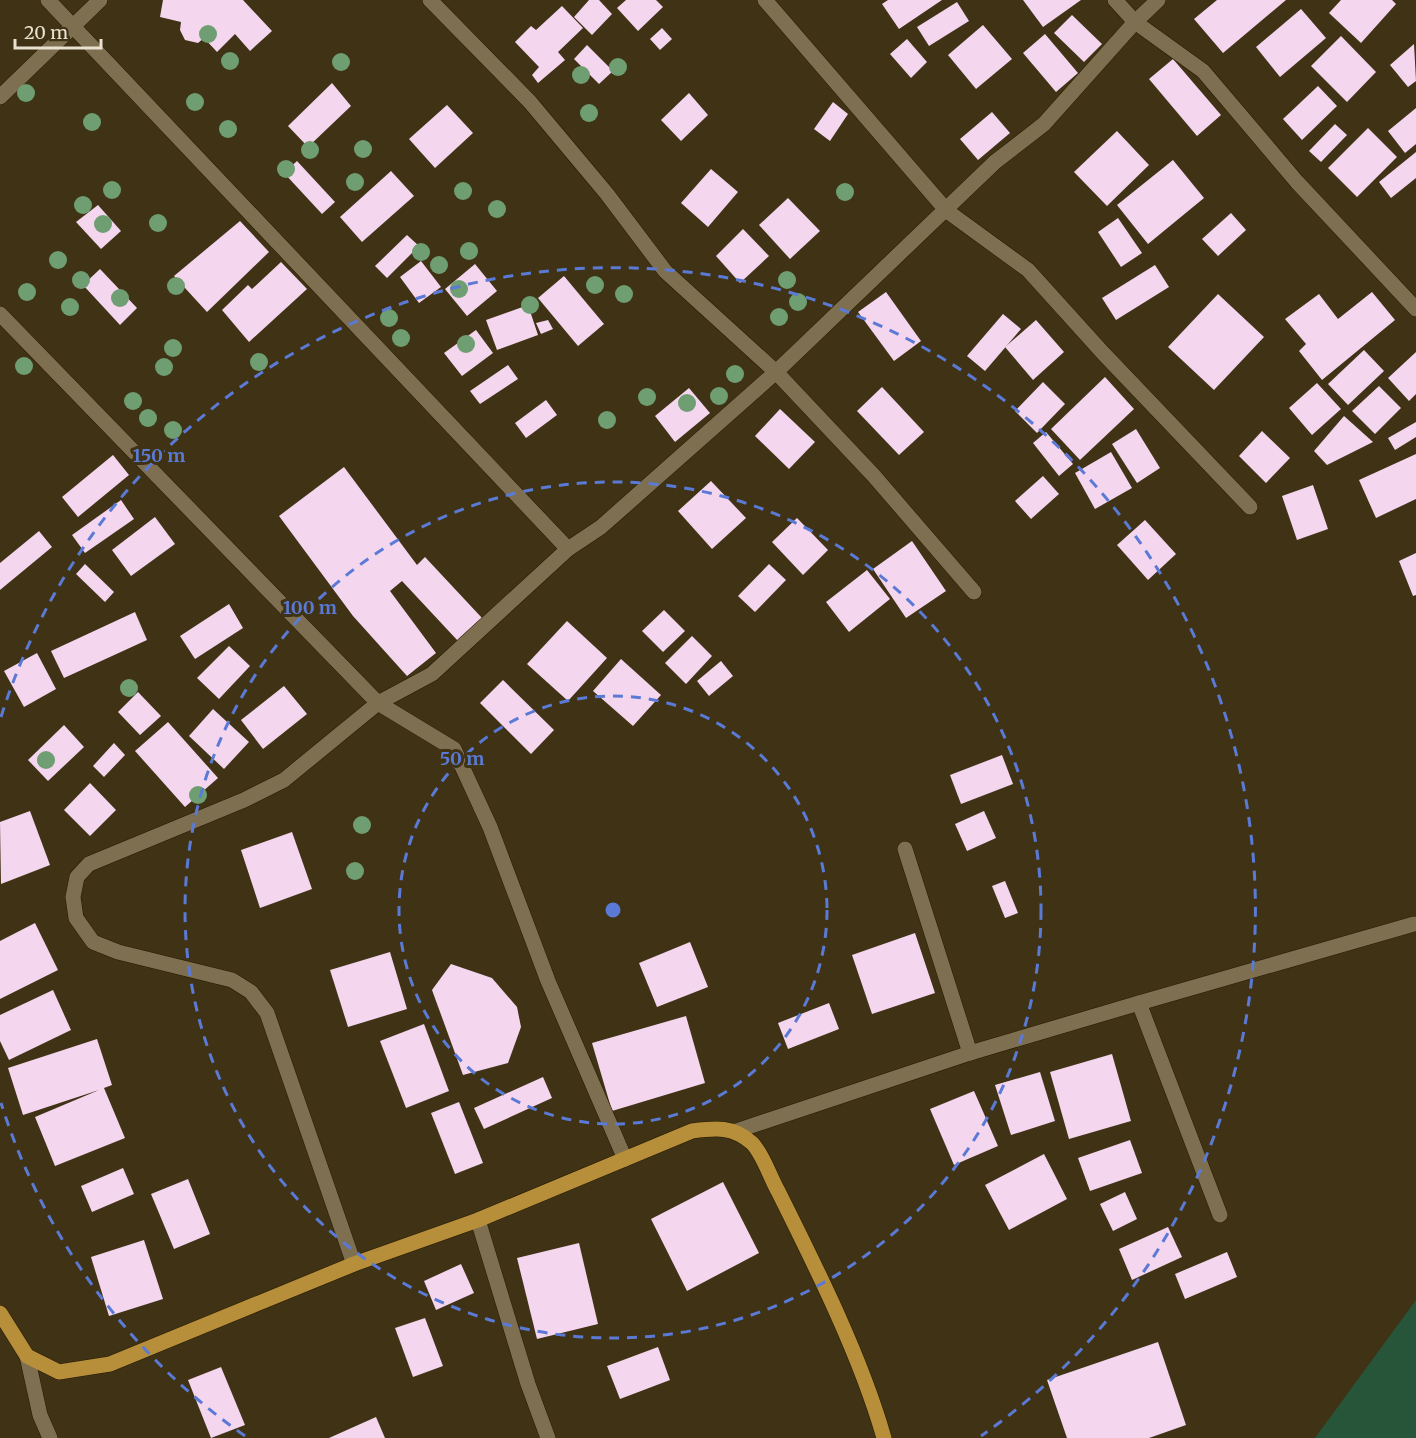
<svg xmlns="http://www.w3.org/2000/svg" width="1416" height="1438" font-family="Merriweather,serif">
<style>
.green{fill:#27553a}
.building{fill:#f5d6ef}
.lines{fill:none;stroke-linecap:round;stroke-linejoin:round}
.minor-casing{stroke:#261a00;stroke-width:16}
.major-casing{stroke:#261a00;stroke-width:16}
.minor{stroke:#7e6f50;stroke-width:15}
.major{stroke:#b78e39;stroke-width:15}
.tree{fill:#6e9e71}
.ring{fill:none;stroke:#5a7ad6;stroke-width:3;stroke-dasharray:10 8}
.centre{fill:#5a7ad6;stroke:#3f3215;stroke-width:3}
.ring-label{font-size:18px;text-anchor:middle;font-weight:bold;fill:#5a7ad6;stroke:#3f3215;stroke-width:6;stroke-linejoin:round;paint-order:stroke}
</style>
<rect width="100%" height="100%" fill="#3f3215"/>
<!-- green -->
<polygon class="green" points="1416,1300 1416,1438 1315,1438"/>
<!-- building -->
<g class="building">
<polygon points="163,0 243,0 272,31 250,51 235,34 217,52 204,38 198,43 185,40 180,30 181,22 160,17"/>
<polygon points="589,0 599,0 612,14 592,35 574,17"/>
<polygon points="626,0 656,0 663,7 638,31 617,8"/>
<polygon points="888,0 942,0 899,29 882,4"/>
<polygon points="1023,0 1081,0 1043,27"/>
<polygon points="1217,0 1286,0 1223,53 1194,19"/>
<polygon points="1341,0 1392,0 1396,4 1361,43 1329,13"/>
<polygon points="957,2 969,21 929,46 917,27"/>
<polygon points="562,6 583,28 558,52 565,60 538,83 532,75 539,67 515,42 531,26 536,30"/>
<polygon points="1301,9 1326,38 1280,77 1256,47"/>
<polygon points="1072,15 1102,44 1084,62 1054,33"/>
<polygon points="983,25 1012,59 976,89 948,55"/>
<polygon points="662,28 672,39 660,50 650,39"/>
<polygon points="1045,34 1078,73 1056,92 1023,53"/>
<polygon points="1341,36 1376,72 1347,102 1311,66"/>
<polygon points="907,39 927,62 911,78 890,54"/>
<polygon points="1414,44 1416,81 1408,87 1390,65"/>
<polygon points="587,45 613,71 599,84 574,59"/>
<polygon points="1173,59 1221,115 1197,136 1149,79"/>
<polygon points="332,83 351,106 308,147 288,126"/>
<polygon points="1318,86 1337,106 1302,140 1283,119"/>
<polygon points="689,93 708,115 681,141 661,120"/>
<polygon points="833,102 848,114 830,141 814,129"/>
<polygon points="447,105 473,133 435,168 409,139"/>
<polygon points="1416,108 1416,144 1405,153 1388,131"/>
<polygon points="992,112 1010,133 978,160 960,139"/>
<polygon points="1335,124 1347,135 1321,162 1309,151"/>
<polygon points="1368,128 1397,157 1357,197 1328,168"/>
<polygon points="1117,131 1149,165 1107,206 1074,172"/>
<polygon points="1416,152 1416,178 1391,198 1379,182"/>
<polygon points="1173,160 1204,198 1148,244 1117,205"/>
<polygon points="297,161 335,202 322,214 284,173"/>
<polygon points="711,169 738,192 708,227 681,203"/>
<polygon points="391,171 414,196 362,242 340,217"/>
<polygon points="788,198 820,231 790,259 759,225"/>
<polygon points="98,205 121,231 101,249 76,222"/>
<polygon points="1231,213 1246,230 1218,256 1202,239"/>
<polygon points="1118,218 1142,253 1121,267 1098,232"/>
<polygon points="240,221 269,252 207,312 174,276"/>
<polygon points="743,229 769,256 740,283 716,256"/>
<polygon points="407,235 419,246 387,278 375,266"/>
<polygon points="421,261 441,287 419,303 400,277"/>
<polygon points="281,262 307,289 249,342 222,310 248,285 252,289"/>
<polygon points="475,264 497,291 467,316 445,289"/>
<polygon points="1155,265 1169,287 1116,320 1102,298"/>
<polygon points="100,269 137,308 120,325 83,285"/>
<polygon points="564,276 604,324 578,346 538,298"/>
<polygon points="886,292 921,341 894,361 858,312"/>
<polygon points="1372,292 1395,320 1322,380 1299,351 1306,344 1285,319 1319,294 1338,319"/>
<polygon points="1218,294 1264,337 1214,390 1168,347"/>
<polygon points="528,305 538,335 497,350 486,320"/>
<polygon points="1003,314 1021,329 985,371 967,356"/>
<polygon points="548,320 553,329 541,334 536,323"/>
<polygon points="1036,320 1064,352 1033,380 1005,347"/>
<polygon points="476,330 493,353 462,376 444,353"/>
<polygon points="1364,350 1384,371 1348,405 1328,384"/>
<polygon points="1416,352 1416,394 1409,401 1388,378"/>
<polygon points="508,365 518,379 480,404 470,391"/>
<polygon points="1105,377 1134,409 1080,460 1051,429"/>
<polygon points="1043,382 1065,404 1037,433 1015,411"/>
<polygon points="1317,383 1341,409 1312,435 1289,408"/>
<polygon points="1379,386 1401,408 1375,434 1352,411"/>
<polygon points="882,387 924,432 899,455 857,411"/>
<polygon points="689,388 710,413 675,442 655,416"/>
<polygon points="546,400 557,415 526,438 515,423"/>
<polygon points="780,409 815,442 789,469 755,436"/>
<polygon points="1344,416 1373,442 1327,465 1314,451"/>
<polygon points="1416,422 1416,437 1395,450 1388,438"/>
<polygon points="1136,429 1160,468 1137,483 1112,444"/>
<polygon points="1262,431 1290,458 1266,483 1239,456"/>
<polygon points="1046,432 1073,464 1059,476 1033,443"/>
<polygon points="1111,452 1132,488 1095,509 1075,473"/>
<polygon points="1416,454 1416,499 1376,518 1359,480"/>
<polygon points="113,455 129,475 78,517 62,497"/>
<polygon points="344,467 417,565 425,557 482,618 458,641 402,581 390,591 436,653 407,676 353,616 279,516"/>
<polygon points="1043,476 1059,494 1031,519 1015,501"/>
<polygon points="711,481 746,518 712,549 678,511"/>
<polygon points="1313,485 1328,529 1297,540 1282,496"/>
<polygon points="121,500 134,519 85,553 72,535"/>
<polygon points="155,517 175,544 131,576 112,550"/>
<polygon points="797,518 828,550 803,575 772,542"/>
<polygon points="1145,520 1176,554 1148,580 1117,545"/>
<polygon points="39,531 52,547 0,590 0,563"/>
<polygon points="912,541 946,591 906,618 873,569"/>
<polygon points="1416,553 1416,595 1413,596 1399,561"/>
<polygon points="85,564 114,592 105,602 76,574"/>
<polygon points="769,564 786,580 755,612 738,596"/>
<polygon points="867,570 890,599 849,632 826,602"/>
<polygon points="229,604 243,628 195,659 180,636"/>
<polygon points="664,610 685,631 663,652 642,631"/>
<polygon points="135,612 147,640 64,678 51,651"/>
<polygon points="567,621 607,658 568,701 527,664"/>
<polygon points="692,636 712,656 686,684 665,663"/>
<polygon points="229,646 250,666 219,699 197,678"/>
<polygon points="37,653 56,689 24,707 4,671"/>
<polygon points="621,659 661,695 633,726 593,691"/>
<polygon points="721,661 733,676 709,696 697,681"/>
<polygon points="503,680 554,730 531,754 480,703"/>
<polygon points="284,686 307,714 263,749 241,720"/>
<polygon points="138,692 161,716 140,735 118,712"/>
<polygon points="213,709 249,742 224,769 189,736"/>
<polygon points="168,722 218,778 185,807 135,751"/>
<polygon points="64,725 84,747 48,781 28,760"/>
<polygon points="114,743 125,755 104,777 93,766"/>
<polygon points="1002,755 1013,784 961,804 950,775"/>
<polygon points="90,783 116,810 90,836 64,810"/>
<polygon points="30,811 50,865 1,884 0,822"/>
<polygon points="984,811 996,838 967,851 955,824"/>
<polygon points="292,832 312,889 260,908 241,850"/>
<polygon points="1005,881 1018,913 1005,918 992,886"/>
<polygon points="35,923 58,970 0,999 0,941"/>
<polygon points="915,933 935,993 872,1014 852,955"/>
<polygon points="690,942 708,987 657,1007 639,963"/>
<polygon points="390,952 407,1009 348,1027 330,970"/>
<polygon points="451,964 492,978 517,1007 521,1027 508,1063 463,1075 432,990"/>
<polygon points="53,990 71,1030 9,1060 0,1041 0,1015"/>
<polygon points="829,1003 839,1029 788,1049 778,1023"/>
<polygon points="686,1016 705,1083 612,1111 592,1043"/>
<polygon points="424,1024 449,1091 406,1108 380,1041"/>
<polygon points="97,1039 112,1085 104,1088 125,1138 55,1166 35,1117 99,1090 23,1115 8,1068"/>
<polygon points="1112,1054 1131,1121 1069,1139 1050,1072"/>
<polygon points="1040,1072 1055,1121 1011,1135 995,1085"/>
<polygon points="543,1077 552,1098 484,1129 474,1108"/>
<polygon points="974,1091 998,1146 954,1165 930,1109"/>
<polygon points="459,1102 483,1163 455,1174 431,1113"/>
<polygon points="1130,1140 1142,1173 1090,1191 1078,1158"/>
<polygon points="1044,1154 1067,1199 1009,1230 985,1185"/>
<polygon points="123,1168 134,1194 92,1212 81,1186"/>
<polygon points="188,1179 210,1234 174,1249 151,1194"/>
<polygon points="723,1182 759,1253 687,1291 651,1219"/>
<polygon points="1125,1192 1137,1219 1113,1231 1100,1204"/>
<polygon points="1168,1227 1182,1257 1132,1280 1119,1249"/>
<polygon points="144,1240 163,1299 109,1316 91,1257"/>
<polygon points="579,1243 598,1324 537,1339 517,1258"/>
<polygon points="1227,1252 1237,1277 1185,1299 1175,1274"/>
<polygon points="461,1264 474,1293 436,1310 424,1281"/>
<polygon points="425,1318 443,1366 413,1377 395,1328"/>
<polygon points="1158,1342 1186,1425 1149,1438 1067,1438 1047,1380"/>
<polygon points="658,1347 670,1380 620,1399 607,1366"/>
<polygon points="221,1367 245,1425 211,1438 188,1380"/>
<polygon points="376,1417 385,1438 329,1438"/>
</g>
<g class="lines">
<defs>
<g id="minor">
<polyline points="48,0 568,549"/>
<polyline points="430,0 530,102 607,194 665,271 776,372 874,476 974,592"/>
<polyline points="765,0 947,211 1028,270 1103,353 1250,507"/>
<polyline points="1115,0 1135,22 1203,71 1297,182 1416,309"/>
<polyline points="0,97 100,0"/>
<polyline points="0,314 378,703 454,749 490,827 548,981 625,1159"/>
<polyline points="905,849 970,1053"/>
<polyline points="1139,1003 1414,924"/>
<polyline points="736,1131 970,1053 1139,1003 1220,1215"/>
<polyline points="478,1220 528,1384 548,1438"/>
<polyline points="354,1264 267,1013 251,992 232,980 118,952 93,942 76,918 73,897 77,877 89,864 244,800 284,780 378,703 432,674 568,549 601,527 776,372 995,162 1044,124 1135,22 1158,0"/>
<polyline points="27,1356 40,1415 50,1438"/>
</g>
<path id="major" d="M0,1313L27,1356L59,1372L110,1364L354,1264L478,1220L692,1131C716,1128 733,1126 752,1143C763,1154 770,1177 778,1191C816,1267 861,1357 884,1438"/>
</defs>
<!-- minor casing -->
<use href="#minor" class="minor-casing"/>
<!-- major casing -->
<use href="#major" class="major-casing"/>
<!-- minor -->
<use href="#minor" class="minor"/>
<!-- major -->
<use href="#major" class="major"/>
</g>
<!-- trees -->
<g class="tree">
<circle cx="208" cy="34" r="9"/>
<circle cx="230" cy="61" r="9"/>
<circle cx="341" cy="62" r="9"/>
<circle cx="618" cy="67" r="9"/>
<circle cx="581" cy="75" r="9"/>
<circle cx="26" cy="93" r="9"/>
<circle cx="195" cy="102" r="9"/>
<circle cx="589" cy="113" r="9"/>
<circle cx="92" cy="122" r="9"/>
<circle cx="228" cy="129" r="9"/>
<circle cx="363" cy="149" r="9"/>
<circle cx="310" cy="150" r="9"/>
<circle cx="286" cy="169" r="9"/>
<circle cx="355" cy="182" r="9"/>
<circle cx="112" cy="190" r="9"/>
<circle cx="463" cy="191" r="9"/>
<circle cx="845" cy="192" r="9"/>
<circle cx="83" cy="205" r="9"/>
<circle cx="497" cy="209" r="9"/>
<circle cx="158" cy="223" r="9"/>
<circle cx="103" cy="224" r="9"/>
<circle cx="469" cy="251" r="9"/>
<circle cx="421" cy="252" r="9"/>
<circle cx="58" cy="260" r="9"/>
<circle cx="439" cy="265" r="9"/>
<circle cx="81" cy="280" r="9"/>
<circle cx="787" cy="280" r="9"/>
<circle cx="595" cy="285" r="9"/>
<circle cx="176" cy="286" r="9"/>
<circle cx="459" cy="289" r="9"/>
<circle cx="27" cy="292" r="9"/>
<circle cx="624" cy="294" r="9"/>
<circle cx="120" cy="298" r="9"/>
<circle cx="798" cy="302" r="9"/>
<circle cx="530" cy="305" r="9"/>
<circle cx="70" cy="307" r="9"/>
<circle cx="779" cy="317" r="9"/>
<circle cx="389" cy="318" r="9"/>
<circle cx="401" cy="338" r="9"/>
<circle cx="466" cy="344" r="9"/>
<circle cx="173" cy="348" r="9"/>
<circle cx="259" cy="362" r="9"/>
<circle cx="24" cy="366" r="9"/>
<circle cx="164" cy="367" r="9"/>
<circle cx="735" cy="374" r="9"/>
<circle cx="719" cy="396" r="9"/>
<circle cx="647" cy="397" r="9"/>
<circle cx="133" cy="401" r="9"/>
<circle cx="687" cy="403" r="9"/>
<circle cx="148" cy="418" r="9"/>
<circle cx="607" cy="420" r="9"/>
<circle cx="173" cy="430" r="9"/>
<circle cx="129" cy="688" r="9"/>
<circle cx="46" cy="760" r="9"/>
<circle cx="198" cy="795" r="9"/>
<circle cx="362" cy="825" r="9"/>
<circle cx="355" cy="871" r="9"/>
</g>
<!-- distance rings -->
<g class="ring">
<circle cx="613" cy="910" r="214"/>
<circle cx="613" cy="910" r="428"/>
<path d="M245 1436A642 642 0 0 1 1 1103M1 717A642 642 0 1 1 981 1436"/>
</g>
<circle cx="613" cy="910" r="9" class="centre"/>
<g class="ring-label">
<text x="159" y="462">150 m</text>
<text x="310" y="614">100 m</text>
<text x="462" y="765">50 m</text>
</g>
<!-- scale -->
<path d="M15 39v9h86v-9" fill="none" stroke="#eae2d1" stroke-width="3"/>
<text x="24" y="39" font-size="18" fill="#eae2d1" stroke="#3f3215" stroke-width="4.5" paint-order="stroke">20 m</text>
</svg>
